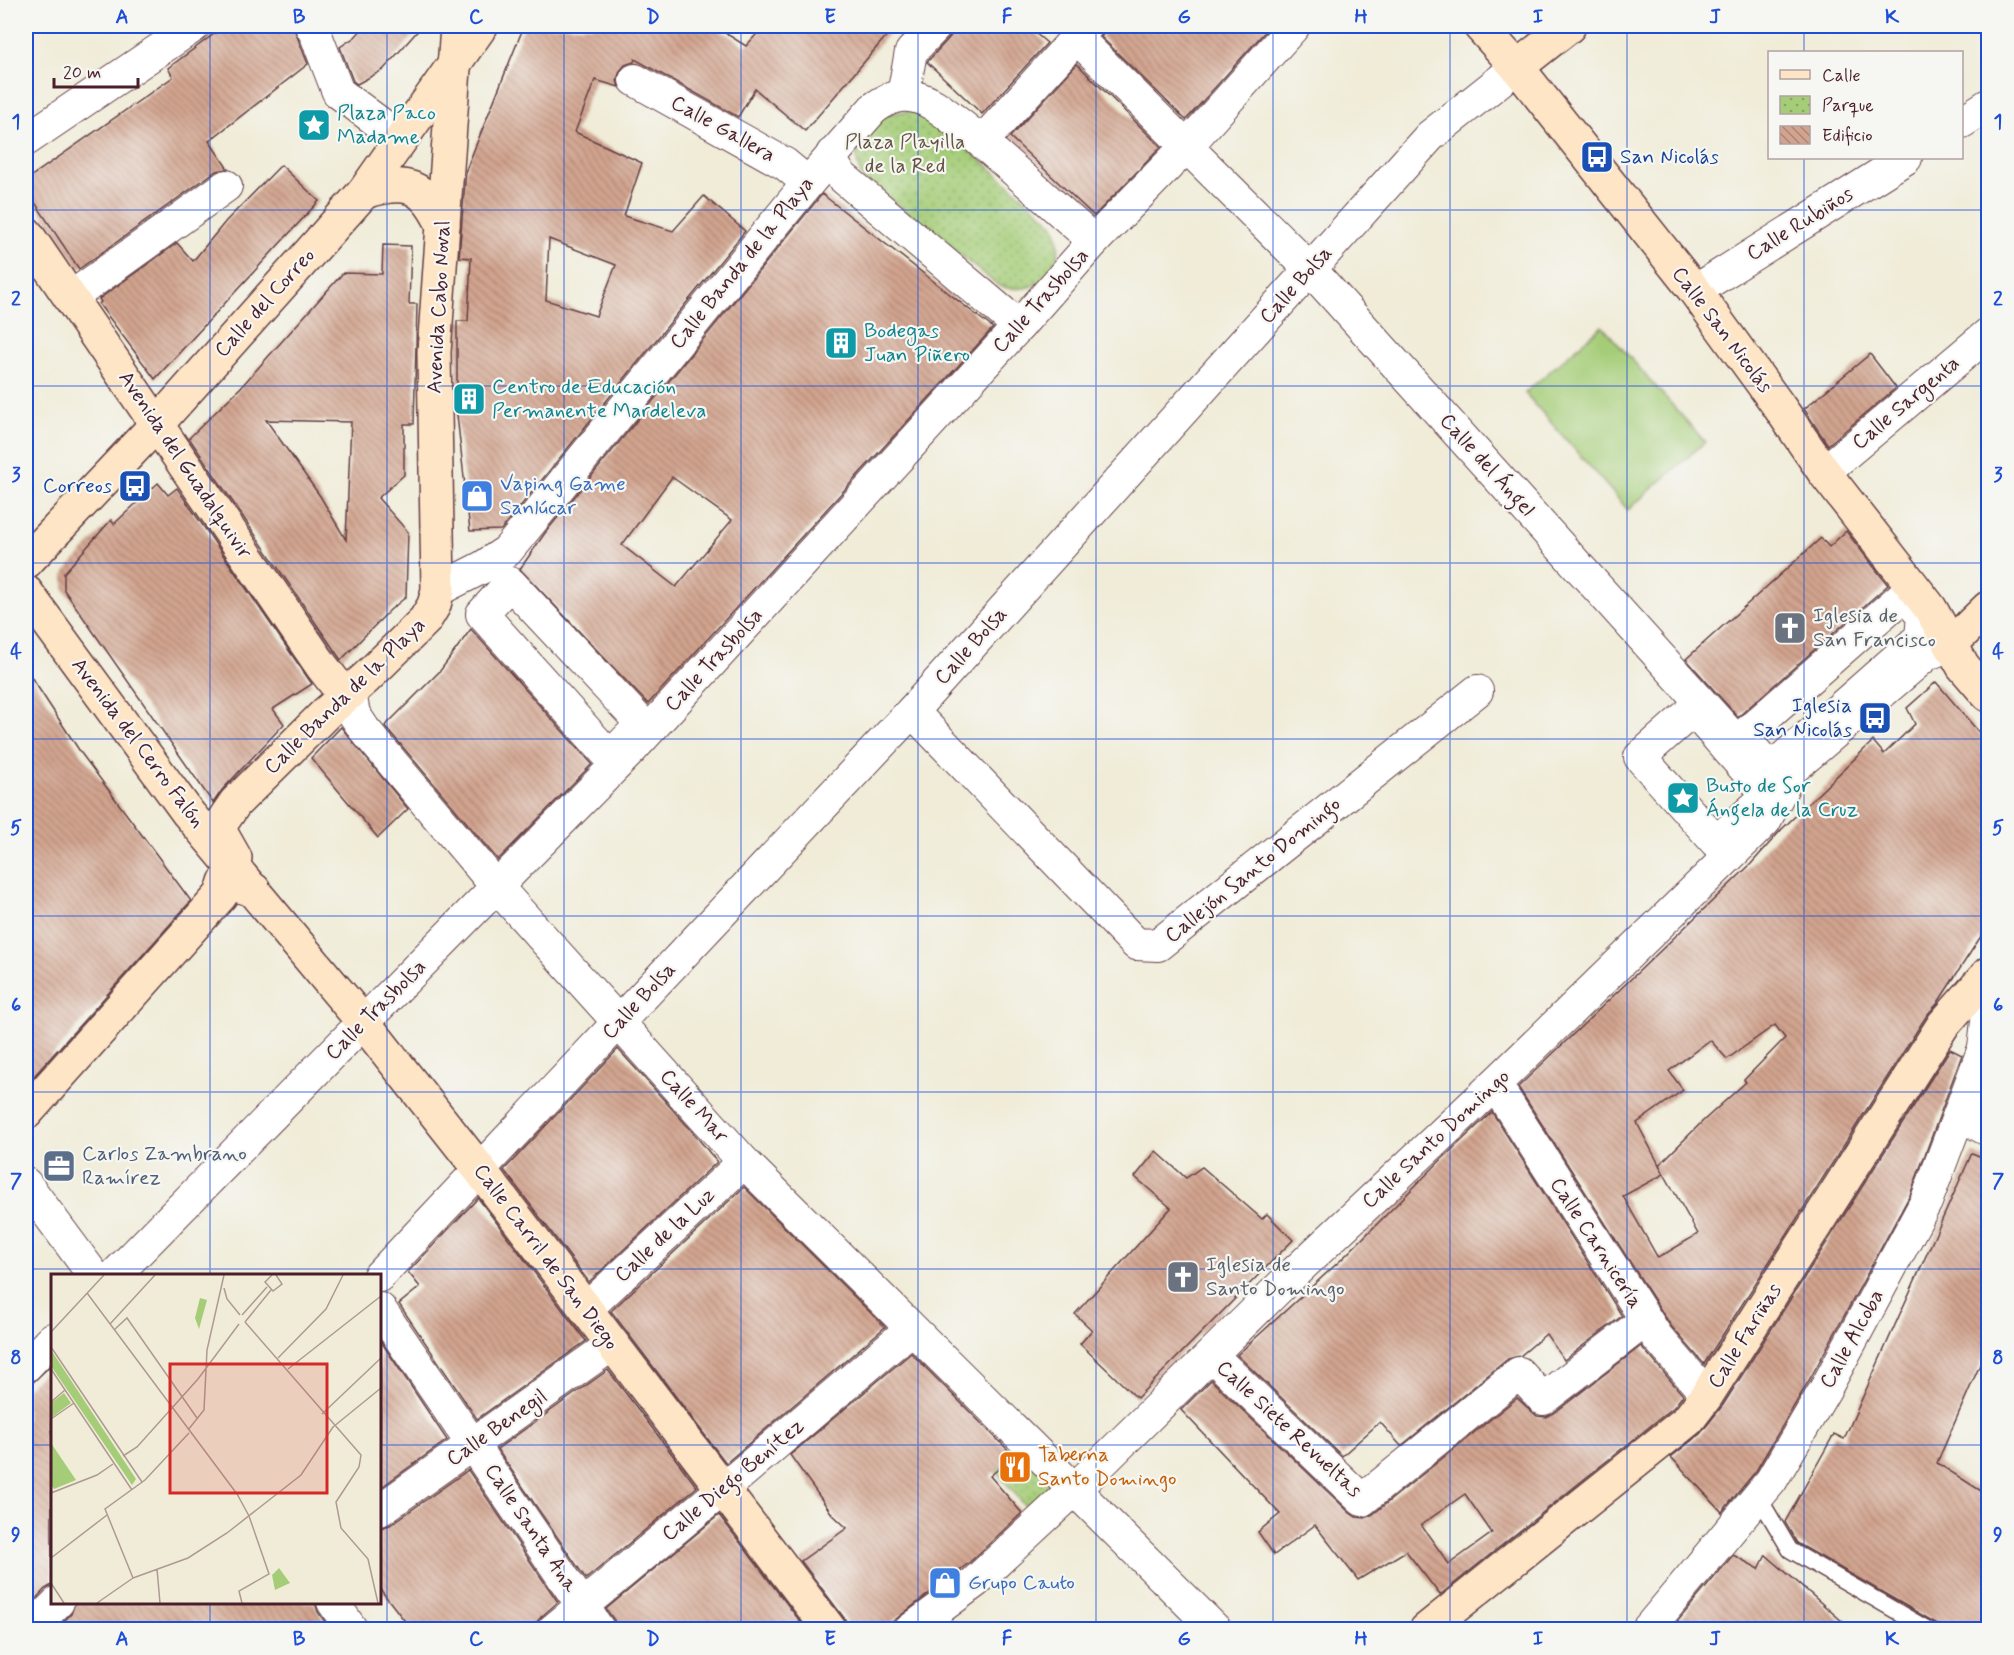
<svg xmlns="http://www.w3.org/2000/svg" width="2014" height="1655" font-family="Mynerve,sans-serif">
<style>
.grass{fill:#a5cd78;stroke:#787652;stroke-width:1.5}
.park{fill:url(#park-dots);stroke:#787652;stroke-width:1.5}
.building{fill:url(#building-back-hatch);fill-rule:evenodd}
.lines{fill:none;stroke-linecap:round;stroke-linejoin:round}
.lane-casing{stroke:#633e45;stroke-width:18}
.street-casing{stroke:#633e45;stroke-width:34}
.secondary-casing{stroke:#633e45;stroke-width:36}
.lane{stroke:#fff;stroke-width:15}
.street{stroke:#fff;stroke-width:32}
.secondary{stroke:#fde5c5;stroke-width:33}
.grid{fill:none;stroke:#1d4ed8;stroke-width:1.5;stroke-opacity:0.55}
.labels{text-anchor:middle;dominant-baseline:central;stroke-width:4.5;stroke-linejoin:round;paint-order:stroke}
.culture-label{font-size:21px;fill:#0d838f;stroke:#f6f6f2;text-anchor:start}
.street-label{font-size:21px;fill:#4a1f2b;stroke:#f6f6f2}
.park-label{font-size:21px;fill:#655342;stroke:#f6f6f2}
.transit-label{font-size:21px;fill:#164399;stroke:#f6f6f2;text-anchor:end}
.shop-label{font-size:21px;fill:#366cbe;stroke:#f6f6f2;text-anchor:start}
.worship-label{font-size:21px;fill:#5b616d;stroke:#f6f6f2;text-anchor:start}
.service-label{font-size:21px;fill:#4e5e75;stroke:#f6f6f2;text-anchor:start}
.food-label{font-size:21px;fill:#c56008;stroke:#f6f6f2;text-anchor:start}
.inset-road{fill:none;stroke:#ae9a93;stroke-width:1.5}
.view{fill:#d62828;fill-opacity:0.15;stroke:#d62828;stroke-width:3}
.inset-edge{fill:none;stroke:#4a1f2b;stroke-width:3}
.neatline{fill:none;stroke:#1d4ed8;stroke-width:2}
.grid-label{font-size:20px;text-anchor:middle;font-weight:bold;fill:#1d4ed8}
</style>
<defs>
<pattern id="park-dots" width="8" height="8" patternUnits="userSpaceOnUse" patternTransform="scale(1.5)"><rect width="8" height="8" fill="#a5cd78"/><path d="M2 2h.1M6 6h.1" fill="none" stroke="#88a663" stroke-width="1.8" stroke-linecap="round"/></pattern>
<pattern id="building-back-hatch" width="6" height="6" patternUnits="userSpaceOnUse" patternTransform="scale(1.5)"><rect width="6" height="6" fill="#d2a48f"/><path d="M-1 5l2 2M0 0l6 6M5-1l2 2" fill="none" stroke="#ac8575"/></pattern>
</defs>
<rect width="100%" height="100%" fill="#f6f6f2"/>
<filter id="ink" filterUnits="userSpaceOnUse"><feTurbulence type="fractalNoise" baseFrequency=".0167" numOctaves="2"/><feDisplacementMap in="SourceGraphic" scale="12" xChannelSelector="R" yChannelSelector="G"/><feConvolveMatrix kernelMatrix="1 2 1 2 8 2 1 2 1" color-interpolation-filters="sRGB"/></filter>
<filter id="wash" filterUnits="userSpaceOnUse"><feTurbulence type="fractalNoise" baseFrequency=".008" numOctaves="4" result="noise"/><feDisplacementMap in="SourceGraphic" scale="24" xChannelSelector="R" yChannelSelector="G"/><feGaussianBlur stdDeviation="1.35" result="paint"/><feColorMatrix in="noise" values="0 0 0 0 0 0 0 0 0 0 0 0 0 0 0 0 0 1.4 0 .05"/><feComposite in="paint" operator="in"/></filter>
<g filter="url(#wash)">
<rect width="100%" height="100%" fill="#f0ecd8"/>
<!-- grass -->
<polygon class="grass" points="1602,326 1705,442 1628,510 1525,393"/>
<!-- park -->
<g class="park">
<path d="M924,109L1054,225C1070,266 1041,298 999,286L862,178C850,149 860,142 872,116Z"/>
<polygon points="1024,1448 1058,1483 1033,1515 996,1471"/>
</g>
<g id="blocks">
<!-- building -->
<g class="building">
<polygon points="225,26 293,26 308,64 209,141 228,169 216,171 79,269 26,189 26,180 173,77 168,68"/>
<polygon points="365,26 422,26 383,70 357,84 353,81 340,47 355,37"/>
<path d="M524,26H714L746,46L764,26H895L805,131L755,89L738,117L635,59L634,62L625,65L620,71L617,80L619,87L595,80L575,132L642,163L624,216L673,231L704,196L745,231L501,530L470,531L457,415V321H468L471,258L459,257L466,170ZM549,239L616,265L596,316L546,300Z"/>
<polygon points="958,26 1027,26 1047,43 982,114 927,62 949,38"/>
<polygon points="1109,26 1270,26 1186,120 1101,37"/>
<polygon points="1077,64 1161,147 1094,216 1010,137"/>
<polygon points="281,165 319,201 155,379 99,304 101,302 99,299 177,243 193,261 226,221"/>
<path d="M822,194L993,328L648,704L520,569L545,533ZM672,477L732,520L676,587L622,545Z"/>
<path d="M383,245L411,246L409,304H417L414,424H404V475L378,498L408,532L406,597L390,610L341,660L189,438L241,387L343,273L382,274ZM266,420L351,422L346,540L320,496Z"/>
<polygon points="1870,354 1896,388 1828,445 1804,409"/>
<polygon points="158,483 168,495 177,488 312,684 273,709 284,724 222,790 213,803 64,590 64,573 111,520 114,524"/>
<polygon points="1846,531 1888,585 1738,717 1686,659 1821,538 1829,547"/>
<polygon points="471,629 592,764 498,860 385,726 440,671"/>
<polygon points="26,669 81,753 191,901 26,1085"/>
<path d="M1936,682L1989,744V924L1937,1004L1927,1015L1704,1364L1671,1326L1518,1087L1751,864L1782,829L1873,741L1884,754L1915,724L1907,708ZM1775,1025L1785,1038L1744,1080L1746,1082L1703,1121L1659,1165L1698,1234L1658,1258L1623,1196L1664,1174L1637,1123L1683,1090L1669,1071L1710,1040L1727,1059Z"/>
<polygon points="341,727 408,809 378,838 311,758"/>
<polygon points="618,1049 692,1131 717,1162 589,1282 504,1170"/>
<polygon points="1950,1049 1962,1055 1910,1195 1811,1377 1756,1471 1722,1512 1671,1457 1700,1434 1723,1405"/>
<polygon points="1492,1112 1622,1316 1564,1360 1546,1334 1520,1356 1508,1359 1401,1446 1380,1422 1342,1456 1237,1355 1342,1259 1442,1159"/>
<polygon points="1156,1151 1186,1178 1202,1167 1262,1219 1267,1214 1293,1240 1137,1398 1080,1344 1092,1330 1075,1314 1171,1208 1135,1177"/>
<polygon points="1972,1153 1989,1160 1989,1344 1937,1463 1989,1496 1989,1629 1946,1629 1797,1543 1785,1522 1834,1434 1844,1439"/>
<polygon points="744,1187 885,1327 726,1463 611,1311"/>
<polygon points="478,1198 586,1341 477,1419 399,1304 420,1287 408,1272"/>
<polygon points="380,1340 447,1440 380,1488"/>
<path d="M1641,1346L1683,1395L1674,1407L1440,1595L1406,1551L1358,1580L1315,1525L1274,1555L1258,1532L1280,1514L1181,1410L1211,1380L1350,1513L1356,1517L1365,1518L1373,1514L1517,1398L1537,1416L1546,1417L1554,1413ZM1465,1494L1492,1533L1449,1564L1421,1525Z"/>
<polygon points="911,1353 1014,1456 990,1476 1022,1513 970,1562 883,1629 848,1629 845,1619 801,1561 847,1528 832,1514 790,1455"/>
<polygon points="52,1364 52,1585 45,1589 26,1609 26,1389"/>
<polygon points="608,1370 697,1487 586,1579 497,1449"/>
<polygon points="468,1470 558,1602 541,1617 536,1623 536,1629 411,1629 380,1589 380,1528 390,1525"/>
<polygon points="719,1515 806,1629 617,1629 614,1620 606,1609"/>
<polygon points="1733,1555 1759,1569 1766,1555 1851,1629 1671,1629"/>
<polygon points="75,1602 315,1602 318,1612 330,1629 56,1629 71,1614"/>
</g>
</g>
</g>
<g filter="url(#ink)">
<use href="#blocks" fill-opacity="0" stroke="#633e45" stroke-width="1.5"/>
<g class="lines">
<defs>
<polyline id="lane" points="1758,1496 1790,1550 1929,1630"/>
<g id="street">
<polyline points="311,26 316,35 338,92 401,139"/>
<polyline points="1076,37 1310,269 1781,791"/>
<polyline points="635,80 785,164 808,183"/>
<polyline points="903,95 911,52 936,26"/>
<polyline points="1962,122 1988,105"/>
<polyline points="26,140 194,26"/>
<polyline points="982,142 1087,26"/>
<polyline points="832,154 834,165 840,175 1019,326"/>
<polyline points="1695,291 1906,158"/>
<polyline points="70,298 226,186"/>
<polyline points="1824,472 1988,334"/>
<polygon points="510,583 642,724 610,757 482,614"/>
<path d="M438,590L483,567L507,551L808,183L873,109C886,99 899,93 915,97C933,101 947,115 962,126C1007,162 1050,203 1094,241"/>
<polygon points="1904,595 1923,616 1921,637 1771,769 1742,737"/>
<polyline points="350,693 354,714 364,729 497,887 744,1162 1216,1630"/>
<polygon points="1693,710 1768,795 1716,842 1640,757"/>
<polyline points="912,711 1136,944 1158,945 1477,691"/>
<polyline points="1495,1084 1657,1337 1707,1395"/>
<polyline points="1959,1115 1988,1130"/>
<polyline points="26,1184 94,1276"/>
<polyline points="114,1276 632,749 1019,326 1094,241 1187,146 1294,26"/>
<polyline points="379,1276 912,711 1430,136 1517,67"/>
<polyline points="380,1309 599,1630"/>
<polyline points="586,1309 744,1162"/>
<polyline points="1211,1355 1362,1500 1519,1373 1543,1399 1646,1320"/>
<polyline points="26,1366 52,1339"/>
<polyline points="380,1510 613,1344"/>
<polyline points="333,1602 352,1630"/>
<polyline points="30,1630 58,1602"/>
<polyline points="553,1630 723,1489 911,1329"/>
<polyline points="910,1630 975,1582 1076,1488 1292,1275 1495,1084 1752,834 1765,821 1792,769 1926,655 1951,644"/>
<polyline points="1647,1630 1771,1481 1827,1386 1926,1202 1984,1048 1988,1012"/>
</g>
<g id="secondary">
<polyline points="1480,26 1517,67 1695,291 1778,405 1824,472 1930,608 1963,666 1988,695"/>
<polyline points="1517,67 1569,26"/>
<path d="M364,192C407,179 423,184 443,225"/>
<polyline points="26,233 321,665 335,683 350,693"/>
<polyline points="26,562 157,424 364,192 481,26"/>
<polyline points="26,592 188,813 364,1023 480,1170 830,1630"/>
<polyline points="1951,644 1988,608"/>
<polyline points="235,858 218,828 235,803 326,713 366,678 425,620 434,605 438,590 434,352 457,26"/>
<polyline points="26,1113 221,895 225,882 254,890"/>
<polyline points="1426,1630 1688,1420 1707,1395 1943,1025 1988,974"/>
</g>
</defs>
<!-- lane casing -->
<use href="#lane" class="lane-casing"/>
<!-- street casing -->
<use href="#street" class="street-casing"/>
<!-- secondary casing -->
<use href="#secondary" class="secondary-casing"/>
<!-- lane -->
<use href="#lane" class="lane"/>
<!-- street -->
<use href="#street" class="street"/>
<!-- secondary -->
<use href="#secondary" class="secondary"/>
</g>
</g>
<!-- grid -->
<path class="grid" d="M210,26V1276M387,26V1630M564,26V1630M741,26V1630M918,26V1630M1096,26V1630M1273,26V1630M1450,26V1630M1627,26V1630M1804,26V52M1804,158V1630M26,210H1988M26,386H1988M26,563H1988M26,739H1988M26,916H1988M26,1092H1988M26,1269H1988M26,1445H52M380,1445H1988M210,1602V1630"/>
<!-- icons -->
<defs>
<symbol id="sight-square" viewBox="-11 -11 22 22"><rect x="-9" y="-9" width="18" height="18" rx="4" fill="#0f9aa8" stroke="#f6f6f2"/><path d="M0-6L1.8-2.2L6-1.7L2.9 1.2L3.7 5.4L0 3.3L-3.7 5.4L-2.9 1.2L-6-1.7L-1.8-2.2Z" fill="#fff"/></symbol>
<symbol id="bus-square" viewBox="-11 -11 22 22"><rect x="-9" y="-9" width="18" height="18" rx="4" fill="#1a4fb4" stroke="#f6f6f2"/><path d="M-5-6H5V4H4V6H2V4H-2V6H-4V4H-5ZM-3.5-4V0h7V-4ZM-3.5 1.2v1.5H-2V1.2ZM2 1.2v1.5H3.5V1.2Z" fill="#fff"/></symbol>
<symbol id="building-square" viewBox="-11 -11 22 22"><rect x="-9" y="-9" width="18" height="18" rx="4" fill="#0f9aa8" stroke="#f6f6f2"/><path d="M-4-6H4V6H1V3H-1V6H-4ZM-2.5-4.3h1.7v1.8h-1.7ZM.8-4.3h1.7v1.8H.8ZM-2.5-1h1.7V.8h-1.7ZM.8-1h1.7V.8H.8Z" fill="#fff"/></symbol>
<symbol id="shop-square" viewBox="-11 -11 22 22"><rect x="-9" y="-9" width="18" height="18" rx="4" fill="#3f7fe0" stroke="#f6f6f2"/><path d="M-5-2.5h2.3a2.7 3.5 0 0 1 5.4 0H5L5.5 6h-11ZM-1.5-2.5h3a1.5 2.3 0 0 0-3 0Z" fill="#fff"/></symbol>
<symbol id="church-square" viewBox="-11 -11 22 22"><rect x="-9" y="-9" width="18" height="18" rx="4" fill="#6b7280" stroke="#f6f6f2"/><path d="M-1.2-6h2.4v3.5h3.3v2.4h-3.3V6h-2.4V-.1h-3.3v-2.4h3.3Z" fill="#fff"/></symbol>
<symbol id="office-square" viewBox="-11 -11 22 22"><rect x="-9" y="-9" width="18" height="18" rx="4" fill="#5c6f8a" stroke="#f6f6f2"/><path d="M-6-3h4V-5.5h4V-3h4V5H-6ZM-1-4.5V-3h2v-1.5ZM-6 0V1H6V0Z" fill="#fff"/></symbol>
<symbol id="restaurant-square" viewBox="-11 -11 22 22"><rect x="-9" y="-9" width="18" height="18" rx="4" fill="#e8710a" stroke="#f6f6f2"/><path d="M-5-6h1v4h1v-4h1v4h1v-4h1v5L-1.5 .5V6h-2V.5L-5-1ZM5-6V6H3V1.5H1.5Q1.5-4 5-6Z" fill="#fff"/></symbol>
</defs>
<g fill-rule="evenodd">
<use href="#sight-square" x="295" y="106" width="38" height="38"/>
<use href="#bus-square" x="1578" y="138" width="38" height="38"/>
<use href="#building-square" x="822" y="324" width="38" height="38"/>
<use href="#building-square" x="450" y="380" width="38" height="38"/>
<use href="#bus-square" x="116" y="467" width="38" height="38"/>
<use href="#shop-square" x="458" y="477" width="38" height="38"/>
<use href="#church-square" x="1771" y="609" width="38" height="38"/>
<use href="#bus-square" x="1856" y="699" width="38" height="38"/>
<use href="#sight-square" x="1664" y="779" width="38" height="38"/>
<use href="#office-square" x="40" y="1147" width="38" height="38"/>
<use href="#church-square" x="1164" y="1258" width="38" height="38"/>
<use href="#restaurant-square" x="996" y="1448" width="38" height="38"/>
<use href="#shop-square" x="926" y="1564" width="38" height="38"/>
</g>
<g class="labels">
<!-- culture labels -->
<g class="culture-label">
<text x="337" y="113">Plaza Paco<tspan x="337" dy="24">Madame</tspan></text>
<text x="864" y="331">Bodegas<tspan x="864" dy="24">Juan Piñero</tspan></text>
<text x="492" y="387">Centro de Educación<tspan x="492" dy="24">Permanente Mardeleva</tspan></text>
<text x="1706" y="786">Busto de Sor<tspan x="1706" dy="24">Ángela de la Cruz</tspan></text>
</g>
<!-- street labels -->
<g class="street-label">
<text transform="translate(723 129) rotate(29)">Calle Gallera</text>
<text transform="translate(1800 224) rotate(-32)">Calle Rubiños</text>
<text transform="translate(742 263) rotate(-51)">Calle Banda de la Playa</text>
<text transform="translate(1296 285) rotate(-48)">Calle Bolsa</text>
<text transform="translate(1041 301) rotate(-48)">Calle Trasbolsa</text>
<text transform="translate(265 303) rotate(-48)">Calle del Correo</text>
<text transform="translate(439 307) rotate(-87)">Avenida Cabo Noval</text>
<text transform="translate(1722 330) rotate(53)">Calle San Nicolás</text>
<text transform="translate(1906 403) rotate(-40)">Calle Sargenta</text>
<text transform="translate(185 465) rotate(56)">Avenida del Guadalquivir</text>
<text transform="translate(1487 465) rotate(48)">Calle del Ángel</text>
<text transform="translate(971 646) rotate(-48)">Calle Bolsa</text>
<text transform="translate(714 660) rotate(-47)">Calle Trasbolsa</text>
<text transform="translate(345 696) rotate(-44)">Calle Banda de la Playa</text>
<text transform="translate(138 743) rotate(53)">Avenida del Cerro Falón</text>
<text transform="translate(1253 870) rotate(-39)">Callejón Santo Domingo</text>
<text transform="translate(639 1001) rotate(-47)">Calle Bolsa</text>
<text transform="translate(376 1010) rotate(-45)">Calle Trasbolsa</text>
<text transform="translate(694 1106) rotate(48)">Calle Mar</text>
<text transform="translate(1436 1139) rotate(-43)">Calle Santo Domingo</text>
<text transform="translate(665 1235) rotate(-43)">Calle de la Luz</text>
<text transform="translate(1596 1243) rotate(57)">Calle Carnicería</text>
<text transform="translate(546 1257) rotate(53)">Calle Carril de San Diego</text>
<text transform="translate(1745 1336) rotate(-58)">Calle Fariñas</text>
<text transform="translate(1852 1339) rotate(-61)">Calle Alcoba</text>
<text transform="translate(497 1428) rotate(-35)">Calle Benegil</text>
<text transform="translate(1289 1429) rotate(43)">Calle Siete Revueltas</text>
<text transform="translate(733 1480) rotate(-40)">Calle Diego Benítez</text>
<text transform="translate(531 1528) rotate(56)">Calle Santa Ana</text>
</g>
<!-- park labels -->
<g class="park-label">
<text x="905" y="142">Plaza Playilla<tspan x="905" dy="24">de la Red</tspan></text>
</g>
<!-- transit labels -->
<g class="transit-label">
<text x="1620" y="157" text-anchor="start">San Nicolás</text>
<text x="112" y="486">Correos</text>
<text x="1852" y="706">Iglesia<tspan x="1852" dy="24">San Nicolás</tspan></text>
</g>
<!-- shop labels -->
<g class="shop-label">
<text x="500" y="484">Vaping Game<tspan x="500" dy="24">Sanlúcar</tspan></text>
<text x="968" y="1583">Grupo Cauto</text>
</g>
<!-- worship labels -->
<g class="worship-label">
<text x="1813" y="616">Iglesia de<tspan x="1813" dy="24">San Francisco</tspan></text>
<text x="1206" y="1265">Iglesia de<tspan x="1206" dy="24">Santo Domingo</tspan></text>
</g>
<!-- service labels -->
<g class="service-label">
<text x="82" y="1154">Carlos Zambrano<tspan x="82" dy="24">Ramírez</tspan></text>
</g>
<!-- food labels -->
<g class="food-label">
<text x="1038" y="1455">Taberna<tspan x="1038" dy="24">Santo Domingo</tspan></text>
</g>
</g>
<!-- overview -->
<g transform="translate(51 1274)">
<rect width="330" height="330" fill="#f0ecd8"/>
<path d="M149,24L156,26L148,55L144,44ZM0,76L85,205L81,211L0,92ZM13,119L20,129L0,144V129ZM0,169L25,206L3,215L0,211ZM228,294L239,309L224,316L221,301Z" fill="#a5cd78"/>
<path class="inset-road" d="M221,1L214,8L222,17L231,10L225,1M173,14L176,25L189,41M36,19L186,220L198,242L218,300L188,317L191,329M191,41L216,13M194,48L310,181L308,193L285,228L290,254L317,285L327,329M194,48L220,16M59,50L104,1M63,56L76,44L146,144M0,58L53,1M0,73L91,208M227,84L275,35L292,1M0,95L81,216M237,95L330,22M0,128L14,116M271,140L330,84M0,145L23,129M282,153L330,114M137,156L153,136L156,76L173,1M72,182L86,173L147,105L188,50M0,219L46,201L62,190M0,284L56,241M106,295L109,329M82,304L137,284L176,259L250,201L282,153M82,304L54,235L94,206L138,159M0,309L13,329M46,329L82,304"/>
<path class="view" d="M119,90H276V219H119Z"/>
<rect width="330" height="330" class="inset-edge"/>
</g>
<!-- margin -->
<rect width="2014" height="1655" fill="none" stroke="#f6f6f2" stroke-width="66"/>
<!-- legend -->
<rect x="1768" y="51" width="195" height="108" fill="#f6f6f2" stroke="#b1a0a2" stroke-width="1.5"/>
<rect x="1780" y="70" width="30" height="9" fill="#fde5c5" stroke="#b1a0a2" stroke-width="1.5"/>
<text x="1822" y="81" font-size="18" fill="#4a1f2b">Calle</text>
<rect x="1780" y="96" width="30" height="18" fill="url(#park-dots)" stroke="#b1a0a2" stroke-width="1.5"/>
<text x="1822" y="111" font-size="18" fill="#4a1f2b">Parque</text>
<rect x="1780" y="126" width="30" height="18" fill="url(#building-back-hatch)" stroke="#b1a0a2" stroke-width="1.5"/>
<text x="1822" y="141" font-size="18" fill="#4a1f2b">Edificio</text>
<!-- scale -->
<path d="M54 78v9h84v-9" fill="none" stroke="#4a1f2b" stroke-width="3"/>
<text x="63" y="78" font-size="18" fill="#4a1f2b" stroke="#f6f6f2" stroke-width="4.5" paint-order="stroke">20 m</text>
<rect x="33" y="33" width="1948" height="1589" class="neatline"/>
<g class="grid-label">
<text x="122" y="23">A</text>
<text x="299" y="23">B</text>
<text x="476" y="23">C</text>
<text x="653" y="23">D</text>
<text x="830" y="23">E</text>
<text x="1007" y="23">F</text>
<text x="1184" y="23">G</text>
<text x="1361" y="23">H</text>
<text x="1538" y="23">I</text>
<text x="1715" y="23">J</text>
<text x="1892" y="23">K</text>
<text x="16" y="128">1</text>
<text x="1998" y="128">1</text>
<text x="16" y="305">2</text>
<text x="1998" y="305">2</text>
<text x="16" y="481">3</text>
<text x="1998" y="481">3</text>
<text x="16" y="658">4</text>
<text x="1998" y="658">4</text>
<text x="16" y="834">5</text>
<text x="1998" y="834">5</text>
<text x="16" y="1011">6</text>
<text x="1998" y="1011">6</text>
<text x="16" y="1187">7</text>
<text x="1998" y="1187">7</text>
<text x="16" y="1364">8</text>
<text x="1998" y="1364">8</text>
<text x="16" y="1541">9</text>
<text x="1998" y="1541">9</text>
<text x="122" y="1645">A</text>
<text x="299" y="1645">B</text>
<text x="476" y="1645">C</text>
<text x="653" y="1645">D</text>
<text x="830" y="1645">E</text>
<text x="1007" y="1645">F</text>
<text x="1184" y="1645">G</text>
<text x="1361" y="1645">H</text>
<text x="1538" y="1645">I</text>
<text x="1715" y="1645">J</text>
<text x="1892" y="1645">K</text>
</g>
</svg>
